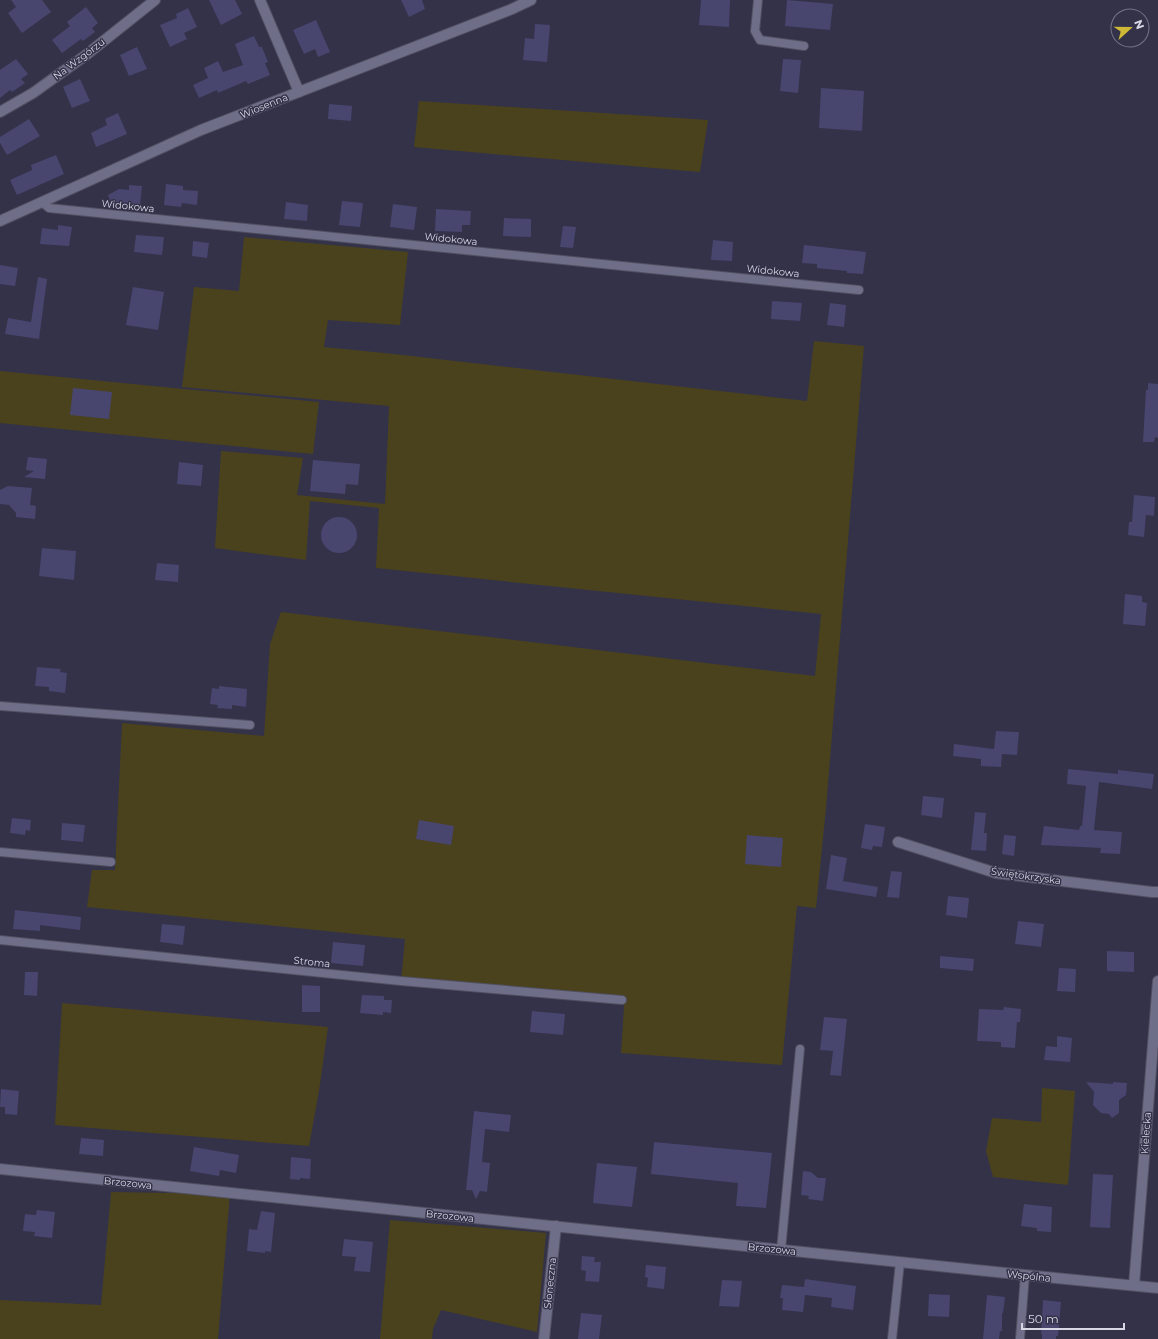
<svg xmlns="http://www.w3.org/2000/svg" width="1158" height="1339" font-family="Montserrat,sans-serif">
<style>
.green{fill:#4a421d}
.building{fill:#48456f}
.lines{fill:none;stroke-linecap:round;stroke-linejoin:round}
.lane-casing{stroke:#504f61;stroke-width:10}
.street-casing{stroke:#504f61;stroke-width:12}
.lane{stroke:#6f6e88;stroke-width:8}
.street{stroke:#6f6e88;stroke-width:10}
.labels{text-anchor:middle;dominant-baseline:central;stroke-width:3;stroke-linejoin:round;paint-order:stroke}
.street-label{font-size:10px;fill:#d7d7e5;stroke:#333249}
</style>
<rect width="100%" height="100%" fill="#333249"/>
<!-- green -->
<g class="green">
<polygon points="419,101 708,120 700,172 414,147"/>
<polygon points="244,237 408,252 400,325 328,320 324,347 394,354 807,401 814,341 864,346 826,808 816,908 797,906 782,1065 621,1053 624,1007 622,1000 401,981 405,939 87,907 92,870 115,870 122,723 264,736 270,644 281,612 815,676 821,614 376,568 379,508 310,501 306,560 215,548 221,451 303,458 297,495 385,504 389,406 182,387 194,287 239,291"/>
<polygon points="0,371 319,402 313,454 0,423"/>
<polygon points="62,1003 328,1027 319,1091 309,1146 55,1125"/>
<polygon points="1042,1088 1075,1091 1068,1185 993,1177 986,1151 992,1118 1041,1122"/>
<polygon points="111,1192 230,1194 218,1339 0,1339 0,1300 101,1305"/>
<polygon points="390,1220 546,1233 537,1332 441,1310 433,1329 432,1339 380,1339"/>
</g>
<!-- building -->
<g class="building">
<polygon points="11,0 42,0 51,12 22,33 8,13 16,7"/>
<polygon points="209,0 235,0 242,14 221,25"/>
<polygon points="401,0 422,0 425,9 409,17"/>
<polygon points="701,0 730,0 729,27 699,25"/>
<polygon points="787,0 833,4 830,30 785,26"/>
<polygon points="86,7 98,23 92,28 95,32 83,41 81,39 62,53 52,40 70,26 67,22"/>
<polygon points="188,8 197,27 184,33 187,39 170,47 160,25 177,18 176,14"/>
<polygon points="316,20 330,52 318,57 315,49 304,54 293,30"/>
<polygon points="535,24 550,25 547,62 523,60 525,38 534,39"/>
<polygon points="254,36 259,47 262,47 268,62 265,63 270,75 248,84 246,81 218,93 217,90 199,98 193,85 208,78 204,68 218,61 223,72 243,65 235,44"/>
<polygon points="137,47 147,69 129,76 120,55"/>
<polygon points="16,59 28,74 21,79 25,83 12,92 10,90 0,98 0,70"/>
<polygon points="783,59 801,60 798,93 780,91"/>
<polygon points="80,79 90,101 72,108 63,87"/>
<polygon points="821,88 864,91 862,131 819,128"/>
<polygon points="329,104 352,106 351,121 328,119"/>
<polygon points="118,113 127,134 96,147 91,133 107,125 105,119"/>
<polygon points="29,119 40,136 7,155 0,143 0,137"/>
<polygon points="56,155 64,174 17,195 10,180 32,170 31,165"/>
<polygon points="166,184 183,186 183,190 198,191 197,205 182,203 181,207 164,205"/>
<polygon points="129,185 142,186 140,205 111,203 108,195 119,189 129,190"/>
<polygon points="342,201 363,203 360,227 339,225"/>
<polygon points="286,202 308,205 307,221 284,219"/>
<polygon points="393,204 417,207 414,230 390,227"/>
<polygon points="436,209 471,211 470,225 462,225 462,232 435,231"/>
<polygon points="504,218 531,219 531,237 503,236"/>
<polygon points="58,225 72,227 69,246 40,244 42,228 58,230"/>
<polygon points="563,226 576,227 573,248 560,247"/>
<polygon points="136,235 164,237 162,255 134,252"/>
<polygon points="713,240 733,242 732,261 711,260"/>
<polygon points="193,241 209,243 207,258 192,256"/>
<polygon points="804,245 866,252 863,274 847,273 847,271 817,268 817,264 802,263"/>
<polygon points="0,265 18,268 15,286 0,284"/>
<polygon points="38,277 47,279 39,339 5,334 8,318 31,322"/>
<polygon points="133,287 164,292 158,330 126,325"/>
<polygon points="772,301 802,303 800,321 771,319"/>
<polygon points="830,303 846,305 844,327 827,325"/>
<polygon points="1148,383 1158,384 1158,438 1155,437 1154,442 1143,442 1146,390 1148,390"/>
<polygon points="73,388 112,392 109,419 70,415"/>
<polygon points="28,457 47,459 45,479 24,477 34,471 26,470"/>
<polygon points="313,460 360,464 358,485 346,484 345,494 310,491"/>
<polygon points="179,462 203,465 201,486 177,484"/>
<polygon points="8,486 32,488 30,505 36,506 35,519 16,517 16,513 9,505 0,504 0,490"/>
<polygon points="1134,495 1155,497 1154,516 1146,515 1144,537 1128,535 1129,522 1132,522"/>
<circle cx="339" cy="535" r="18"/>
<polygon points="42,548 76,551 74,580 39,576"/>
<polygon points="157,563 179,565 178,582 155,580"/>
<polygon points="1125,594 1142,596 1142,602 1147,603 1145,626 1123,624"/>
<polygon points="37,667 61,669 60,672 67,673 65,693 49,691 49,687 35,686"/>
<polygon points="219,686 247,689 246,707 232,705 232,709 217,708 218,705 210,704 212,688 219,689"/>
<polygon points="996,731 1019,732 1017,755 1002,754 1001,767 981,766 981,759 953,756 954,744 994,749"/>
<polygon points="1068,769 1118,774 1118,770 1154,774 1152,789 1099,782 1094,830 1122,832 1120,854 1100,853 1101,848 1041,845 1044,826 1079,830 1080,826 1082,826 1086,786 1067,784"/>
<polygon points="923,796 944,798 942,818 921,815"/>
<polygon points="975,812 986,813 984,833 987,833 986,851 971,850"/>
<polygon points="12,818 31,820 30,831 26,830 25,835 10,833"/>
<polygon points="419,820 454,826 451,845 416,839"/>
<polygon points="62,823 85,825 83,842 61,840"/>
<polygon points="865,824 885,827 882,847 873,846 872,850 861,848"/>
<polygon points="747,835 783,838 781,867 745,864"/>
<polygon points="1004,835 1016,836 1014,856 1002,854"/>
<polygon points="831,855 847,858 843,881 878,887 876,897 826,889"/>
<polygon points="891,871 902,872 899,898 887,897"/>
<polygon points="948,896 969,898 967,918 946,915"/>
<polygon points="15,910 81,917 80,930 40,925 40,931 13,929"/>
<polygon points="1018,921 1044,924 1041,947 1015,944"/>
<polygon points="162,924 185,926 183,945 160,942"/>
<polygon points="333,942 365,945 363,966 331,963"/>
<polygon points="1107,951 1134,952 1134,972 1107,971"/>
<polygon points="940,956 974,959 973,971 940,968"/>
<polygon points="1059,968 1076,969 1075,992 1057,991"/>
<polygon points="25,972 38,972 37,996 24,995"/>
<polygon points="302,985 320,986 320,1012 302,1012"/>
<polygon points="362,995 384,996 384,1000 392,1000 391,1013 383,1012 383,1015 360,1013"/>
<polygon points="1004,1007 1021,1009 1020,1022 1017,1022 1015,1048 1001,1047 1001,1042 977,1041 979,1009 1003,1010"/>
<polygon points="532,1011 565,1014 563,1035 530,1032"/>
<polygon points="824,1017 847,1019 841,1076 830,1075 833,1051 820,1050"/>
<polygon points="1057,1036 1072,1038 1070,1062 1044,1060 1046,1046 1057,1047"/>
<polygon points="1086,1082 1113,1084 1113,1082 1127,1083 1126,1095 1119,1100 1119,1113 1112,1118 1109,1114 1101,1113 1093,1105 1094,1092"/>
<polygon points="1,1089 19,1091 17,1115 5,1114 5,1107 0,1107"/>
<polygon points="474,1111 511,1115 509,1132 485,1129 482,1162 490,1163 487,1192 480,1191 476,1199 472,1190 466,1190"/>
<polygon points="81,1138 104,1140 103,1156 79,1154"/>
<polygon points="654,1142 772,1153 766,1208 736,1206 738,1183 651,1174"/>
<polygon points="194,1147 239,1155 236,1173 220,1170 219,1176 190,1171"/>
<polygon points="291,1157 311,1159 310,1179 300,1178 300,1180 290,1179"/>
<polygon points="597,1163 637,1167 632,1207 593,1203"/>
<polygon points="803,1171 811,1172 818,1178 826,1178 823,1201 808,1199 809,1196 801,1195"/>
<polygon points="1093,1174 1113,1175 1110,1228 1090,1227"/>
<polygon points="1024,1204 1052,1207 1051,1232 1037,1231 1037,1228 1021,1226"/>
<polygon points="37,1210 55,1212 52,1238 34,1236 35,1232 23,1231 25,1214 36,1215"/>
<polygon points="261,1211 275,1213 271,1252 265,1251 265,1253 247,1251 249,1229 257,1230"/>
<polygon points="344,1239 373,1242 370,1272 354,1271 356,1257 342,1256"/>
<polygon points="582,1256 595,1257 594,1262 601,1262 599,1282 585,1281 586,1271 581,1270"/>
<polygon points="646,1265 666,1267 664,1289 647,1287 648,1278 645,1277"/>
<polygon points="805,1279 856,1286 853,1310 831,1307 832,1298 805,1295 803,1312 782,1310 783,1298 780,1298 782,1285 804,1287"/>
<polygon points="722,1280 742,1281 739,1307 719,1306"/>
<polygon points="929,1294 950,1295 949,1317 928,1316"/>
<polygon points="987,1295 1005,1297 1003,1313 1002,1313 1002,1331 1000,1331 999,1339 983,1339"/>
<polygon points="1043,1300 1061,1302 1058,1336 1056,1336 1056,1339 1042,1339 1042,1334 1041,1334"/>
<polygon points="581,1313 602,1315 599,1339 578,1339"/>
</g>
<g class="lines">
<defs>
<g id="lane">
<polyline points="758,0 755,31 760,40 804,46"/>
<polyline points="42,202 49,208 859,290"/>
<polyline points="0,706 250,725"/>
<polyline points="0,852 111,862"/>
<polyline points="0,940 401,981 622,1000"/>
<polyline points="781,1250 800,1049"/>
<polyline points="892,1339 900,1262"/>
<polyline points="1020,1339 1025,1275"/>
</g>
<g id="street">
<polyline points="260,0 299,92"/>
<polyline points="0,112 33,93 86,55 155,0"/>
<polyline points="0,221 201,130 512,9 531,0"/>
<polyline points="898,842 996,873 1152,892 1158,892"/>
<polyline points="0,1169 1025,1275 1158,1288"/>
<polyline points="1134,1285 1158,981"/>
<polyline points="544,1339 556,1226"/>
</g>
</defs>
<!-- lane casing -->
<use href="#lane" class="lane-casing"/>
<!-- street casing -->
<use href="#street" class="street-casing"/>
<!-- lane -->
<use href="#lane" class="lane"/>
<!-- street -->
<use href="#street" class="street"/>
</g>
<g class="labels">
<!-- street labels -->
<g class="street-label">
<text transform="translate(79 59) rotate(-37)">Na Wzgórzu</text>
<text transform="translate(264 106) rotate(-22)">Wiosenna</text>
<text transform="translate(128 206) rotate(6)">Widokowa</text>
<text transform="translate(451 239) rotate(6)">Widokowa</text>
<text transform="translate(773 271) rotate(6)">Widokowa</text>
<text transform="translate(1026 876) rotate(8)">Świętokrzyska</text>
<text transform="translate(312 962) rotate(6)">Stroma</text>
<text transform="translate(1146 1133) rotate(-86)">Kielecka</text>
<text transform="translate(128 1183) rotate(6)">Brzozowa</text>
<text transform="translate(450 1216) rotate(6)">Brzozowa</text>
<text transform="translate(772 1249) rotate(6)">Brzozowa</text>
<text transform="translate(1029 1276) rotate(6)">Wspólna</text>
<text transform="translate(550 1283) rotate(-84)">Słoneczna</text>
</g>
</g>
<!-- north arrow -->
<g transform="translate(1130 28) rotate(69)"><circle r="19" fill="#333249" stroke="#757487"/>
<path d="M0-3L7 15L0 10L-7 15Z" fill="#d0b837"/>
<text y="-6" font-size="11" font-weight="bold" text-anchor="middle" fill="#d7d7e5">N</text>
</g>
<!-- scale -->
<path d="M1022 1323v6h102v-6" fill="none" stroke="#d7d7e5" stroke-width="2"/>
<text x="1028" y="1323" font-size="12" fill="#d7d7e5" stroke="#333249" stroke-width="3" paint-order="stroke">50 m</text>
</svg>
